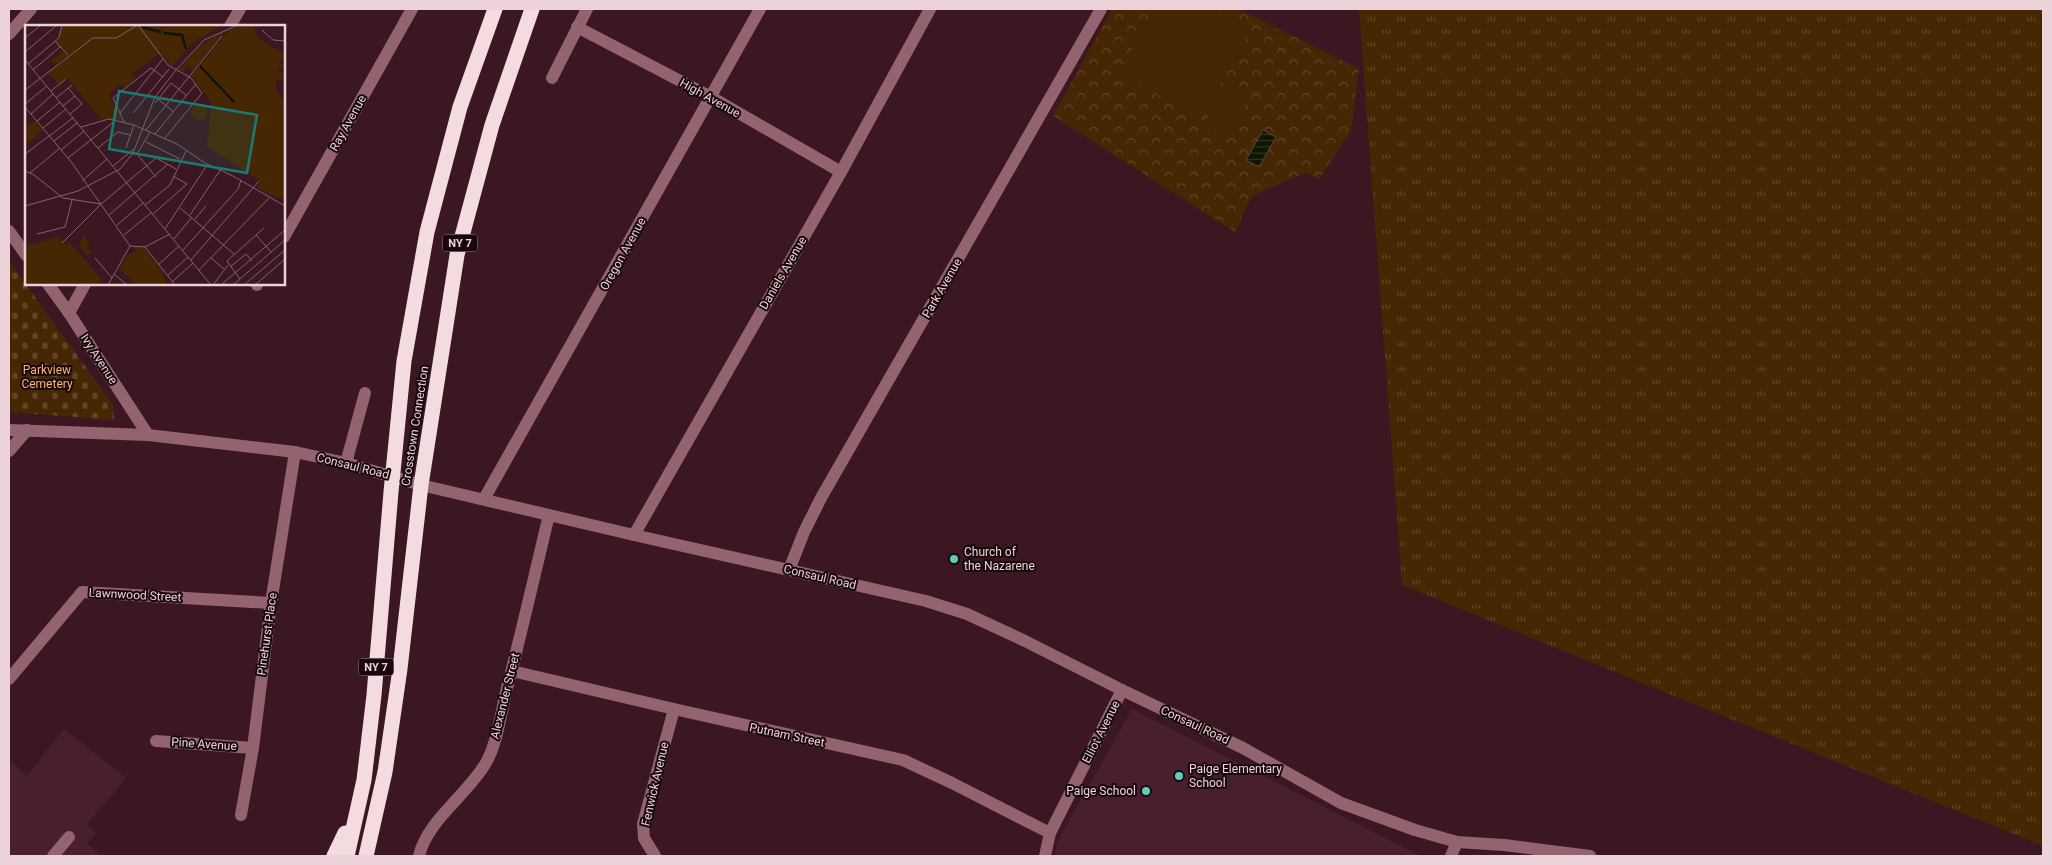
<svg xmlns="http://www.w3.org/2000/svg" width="2052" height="865" font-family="Roboto,sans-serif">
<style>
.built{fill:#491f2d}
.grass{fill:url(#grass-tufts)}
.cemetery{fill:url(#cemetery-stones)}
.park{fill:url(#park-crowns)}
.garden{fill:#472603}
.water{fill:url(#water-rules);stroke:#514e41}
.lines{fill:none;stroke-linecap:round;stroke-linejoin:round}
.minor{stroke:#936370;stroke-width:12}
.highway{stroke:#f4dbe0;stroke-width:15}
.poi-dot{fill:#5bcebc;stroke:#18080d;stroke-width:2}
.labels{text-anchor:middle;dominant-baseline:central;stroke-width:4;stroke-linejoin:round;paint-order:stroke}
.shield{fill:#18080d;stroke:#ac969c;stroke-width:1}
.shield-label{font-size:11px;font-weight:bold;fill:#ecd3d9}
.street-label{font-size:12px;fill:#ecd3d9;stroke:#18080d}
.park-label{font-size:12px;fill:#fcb677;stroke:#18080d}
.poi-label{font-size:12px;fill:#ecd3d9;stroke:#18080d;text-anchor:start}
.inset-river{fill:none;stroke:#0f1500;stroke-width:2.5}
.inset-road{fill:none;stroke:#82626b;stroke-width:1}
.view{fill:#1a7b73;fill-opacity:0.15;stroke:#1a7b73;stroke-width:2.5}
.inset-edge{fill:none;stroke:#ecd3d9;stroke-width:2.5}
</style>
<defs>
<pattern id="grass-tufts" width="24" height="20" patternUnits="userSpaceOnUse" patternTransform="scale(1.25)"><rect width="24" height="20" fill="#472603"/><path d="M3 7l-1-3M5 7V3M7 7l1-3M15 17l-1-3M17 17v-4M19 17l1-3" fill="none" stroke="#624527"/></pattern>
<pattern id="cemetery-stones" width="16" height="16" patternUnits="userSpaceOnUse" patternTransform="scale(1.25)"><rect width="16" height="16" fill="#472603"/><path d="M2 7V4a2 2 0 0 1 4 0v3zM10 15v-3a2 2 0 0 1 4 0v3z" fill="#624527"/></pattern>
<pattern id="park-crowns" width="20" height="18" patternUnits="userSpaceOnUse" patternTransform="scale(1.25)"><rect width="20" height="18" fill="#472603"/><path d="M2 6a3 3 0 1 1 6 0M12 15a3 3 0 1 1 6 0" fill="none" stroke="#624527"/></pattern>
<pattern id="water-rules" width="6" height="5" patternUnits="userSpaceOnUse" patternTransform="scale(1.25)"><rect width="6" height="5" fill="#0f1500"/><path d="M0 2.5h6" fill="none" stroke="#323625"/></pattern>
</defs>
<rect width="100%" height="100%" fill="#3b1722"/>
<!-- built -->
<g class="built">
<polygon points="1132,709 1421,856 1055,856 1057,842"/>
<polygon points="64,729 126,778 87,824 96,833 87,844 102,856 9,856 9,760 27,776"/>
</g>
<!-- grass -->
<polygon class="grass" points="1359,9 2043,9 2043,846 1402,585"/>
<!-- cemetery -->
<polygon class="cemetery" points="9,261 113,405 114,420 9,412"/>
<!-- park -->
<polygon class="park" points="1112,9 1239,9 1359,69 1351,131 1319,179 1306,172 1252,196 1235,232 1053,116"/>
<!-- garden -->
<g class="garden">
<polygon points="1155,9 1209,9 1251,31 1200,119 1119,72"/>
<polygon points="1227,84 1250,97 1227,137 1204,124"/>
</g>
<!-- water -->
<polygon class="water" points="1263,130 1276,137 1259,167 1246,160"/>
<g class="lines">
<!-- minor -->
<g class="minor">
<polyline points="230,26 240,9"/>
<polyline points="577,27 711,97 841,172"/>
<polyline points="9,34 31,9"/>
<polyline points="552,78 587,9"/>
<polyline points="9,231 26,255"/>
<polyline points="284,237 412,9"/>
<polyline points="48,284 69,313 148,435"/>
<polyline points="257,285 257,284"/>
<polyline points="69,313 85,284"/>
<polyline points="9,430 148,435 295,452 346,463 421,485 634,535 926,601 967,614 1025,641 1122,690 1243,748 1341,803 1415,830 1457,842 1504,845 1590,856"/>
<polyline points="9,451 27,430"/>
<polyline points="346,463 365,393"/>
<polyline points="484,499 760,9"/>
<polyline points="634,535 841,172 930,9"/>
<polyline points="789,570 804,532 821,498 1101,9"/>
<polyline points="512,671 674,709 903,760 952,783 1050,833"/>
<polyline points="9,679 82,592 271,603"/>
<polyline points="156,741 253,748"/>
<polyline points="241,815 253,748 271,603 295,452"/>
<polyline points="53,856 69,837"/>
<path d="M419,856C427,820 469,794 487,761C498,740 501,712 507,688C522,631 535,573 549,515"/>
<polyline points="655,856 644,838 643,824 674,709"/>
<polyline points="1045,856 1050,833 1122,690"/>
<polyline points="1451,856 1457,842"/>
</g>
<!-- highway -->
<g class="highway">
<polyline points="334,856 345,833"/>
<polyline points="347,856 364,780 374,695 391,492 404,361 427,232 460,107 495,9"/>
<polyline points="366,856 385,772 400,669 421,485 457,255 492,125 532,9"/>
</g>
</g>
<!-- markers -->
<g class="poi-dot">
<circle cx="954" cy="559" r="5"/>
<circle cx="1179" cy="776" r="5"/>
<circle cx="1146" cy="791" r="5"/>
</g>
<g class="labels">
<!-- shield labels -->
<g class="shield">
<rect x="442.5" y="234.5" width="35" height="17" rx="4"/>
<rect x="358.5" y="658.5" width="35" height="17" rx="4"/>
</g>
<g class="shield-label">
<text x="460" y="243">NY 7</text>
<text x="376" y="667">NY 7</text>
</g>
<!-- street labels -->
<g class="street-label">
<text transform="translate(710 98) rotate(29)">High Avenue</text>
<text transform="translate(348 123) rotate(-61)">Ray Avenue</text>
<text transform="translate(623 254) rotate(-61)">Oregon Avenue</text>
<text transform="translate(783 273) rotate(-60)">Daniels Avenue</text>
<text transform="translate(942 288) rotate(-60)">Park Avenue</text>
<text transform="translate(99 359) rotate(57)">Ivy Avenue</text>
<text transform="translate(415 426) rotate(-81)">Crosstown Connection</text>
<text transform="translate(353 466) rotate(14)">Consaul Road</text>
<text transform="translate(820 577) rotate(13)">Consaul Road</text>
<text transform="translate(135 595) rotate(3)">Lawnwood Street</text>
<text transform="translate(267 634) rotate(-82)">Pinehurst Place</text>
<text transform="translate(505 696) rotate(-76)">Alexander Street</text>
<text transform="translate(1195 725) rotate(25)">Consaul Road</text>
<text transform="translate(1101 732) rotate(-63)">Elliot Avenue</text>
<text transform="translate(787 735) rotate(12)">Putnam Street</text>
<text transform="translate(204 744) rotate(4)">Pine Avenue</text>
<text transform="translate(655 784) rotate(-77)">Fenwick Avenue</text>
</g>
<!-- park labels -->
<g class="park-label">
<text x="47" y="370">Parkview<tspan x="47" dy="14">Cemetery</tspan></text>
</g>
<!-- poi labels -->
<g class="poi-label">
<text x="964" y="552">Church of<tspan x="964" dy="14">the Nazarene</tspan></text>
<text x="1189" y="769">Paige Elementary<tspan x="1189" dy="14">School</tspan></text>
<text x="1136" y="791" text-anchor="end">Paige School</text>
</g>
</g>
<!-- overview -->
<g transform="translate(25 25)">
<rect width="260" height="260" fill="#3b1722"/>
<path d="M219,0H225L251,54V65L260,77V176L232,163L235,156L182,122L186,77L166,51L204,5ZM34,212L42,221L45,218L77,255L74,260H0V221Z" fill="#472603"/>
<path d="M225,0H229L232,11L239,17L260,30V34H254L260,44L254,43L253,47L260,48V55L251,54Z" fill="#472603"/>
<path d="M69,14L83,29L87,26L98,37L94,40L111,53L99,63L95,59L83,69L97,95L76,94L42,53L33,59L23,47ZM0,96L5,100L10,96L18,105L4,118L0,113ZM109,221L120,224L138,248L141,260H112L94,244L102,231L111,226Z" fill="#472603"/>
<path d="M35,0H197L166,19L148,41L135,28L105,51L94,40L98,37L88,26L84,29L69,14L29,40L26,36L38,26L30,18L36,12L32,8L37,4ZM201,5L168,45L162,40L158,47L154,45L174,21ZM166 87a8 8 0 1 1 16 0a8 8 0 1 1-16 0Z" fill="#472603"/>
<path d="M129,4L138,15L130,21L122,9ZM135 25a7 7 0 1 1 14 0a7 7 0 1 1-14 0ZM58,210L65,218L61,223L67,226L62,231L54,221Z" fill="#472603"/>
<path class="inset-river" d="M117,2L136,7M139,8L157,10L161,24M175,41L209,77"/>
<path class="inset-road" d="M239,7L237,5L248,15L260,16M0,13L16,0M30,16L43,30M0,27L32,0M0,35L186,260M3,39L34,13L37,0M8,45L36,21M43,63L57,79L45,89M0,65L68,13H91L113,0L143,40L166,53L177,68L140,113M26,66L41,54M31,73L47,60M133,74L149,87M130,78L146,58L162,71M0,79L22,61M38,81L50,71M0,82L47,138L105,221M95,88L138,34M108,88L144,44M6,89L28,69M12,96L35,77M99,97L88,73L126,43L138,52M56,102L84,94L109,100L152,119L180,138L208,151L260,181M18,103L41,84M121,105L197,11M125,107L112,129L131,152M130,109L171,59M29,116L52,98M121,117L155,134M73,123L93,107L105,110M101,123L109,100M36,125L59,106M0,129L48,93M43,133L91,95M131,133L151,144M88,141L109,124M0,146L9,150L38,173L76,179M5,148L35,123M57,156L82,134M120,180L145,160L161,126M0,181L53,166L95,144L108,128L130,72L151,45L179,15L213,0M155,183L209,229M128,189L162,159L148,151M84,190L143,139M165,190L196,144M170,194L181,181M92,200L118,178M40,202L47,175M140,204L182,140M12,209L40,202M99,210L127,187M231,210L246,227M149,214L167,192M37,218L76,179L131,133M105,221L120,222L150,260M120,222L145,209M158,225L213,164L216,155M70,233L87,253M186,233L199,244M166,235L234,156M133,240L154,221M205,242L221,229L227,236M174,245L245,172M89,249L102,260M142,251L163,232M215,254L202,236L239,203M147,257L168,238M83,260L105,221M188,260L203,240M196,260L260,205M208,260L260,215M219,260L260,225M230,260L260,234"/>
<path class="view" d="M94,66L232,90L222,148L84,124Z"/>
<rect width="260" height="260" class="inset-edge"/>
</g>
<!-- border -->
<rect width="2052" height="865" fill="none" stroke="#ecd3d9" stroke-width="20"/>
</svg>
